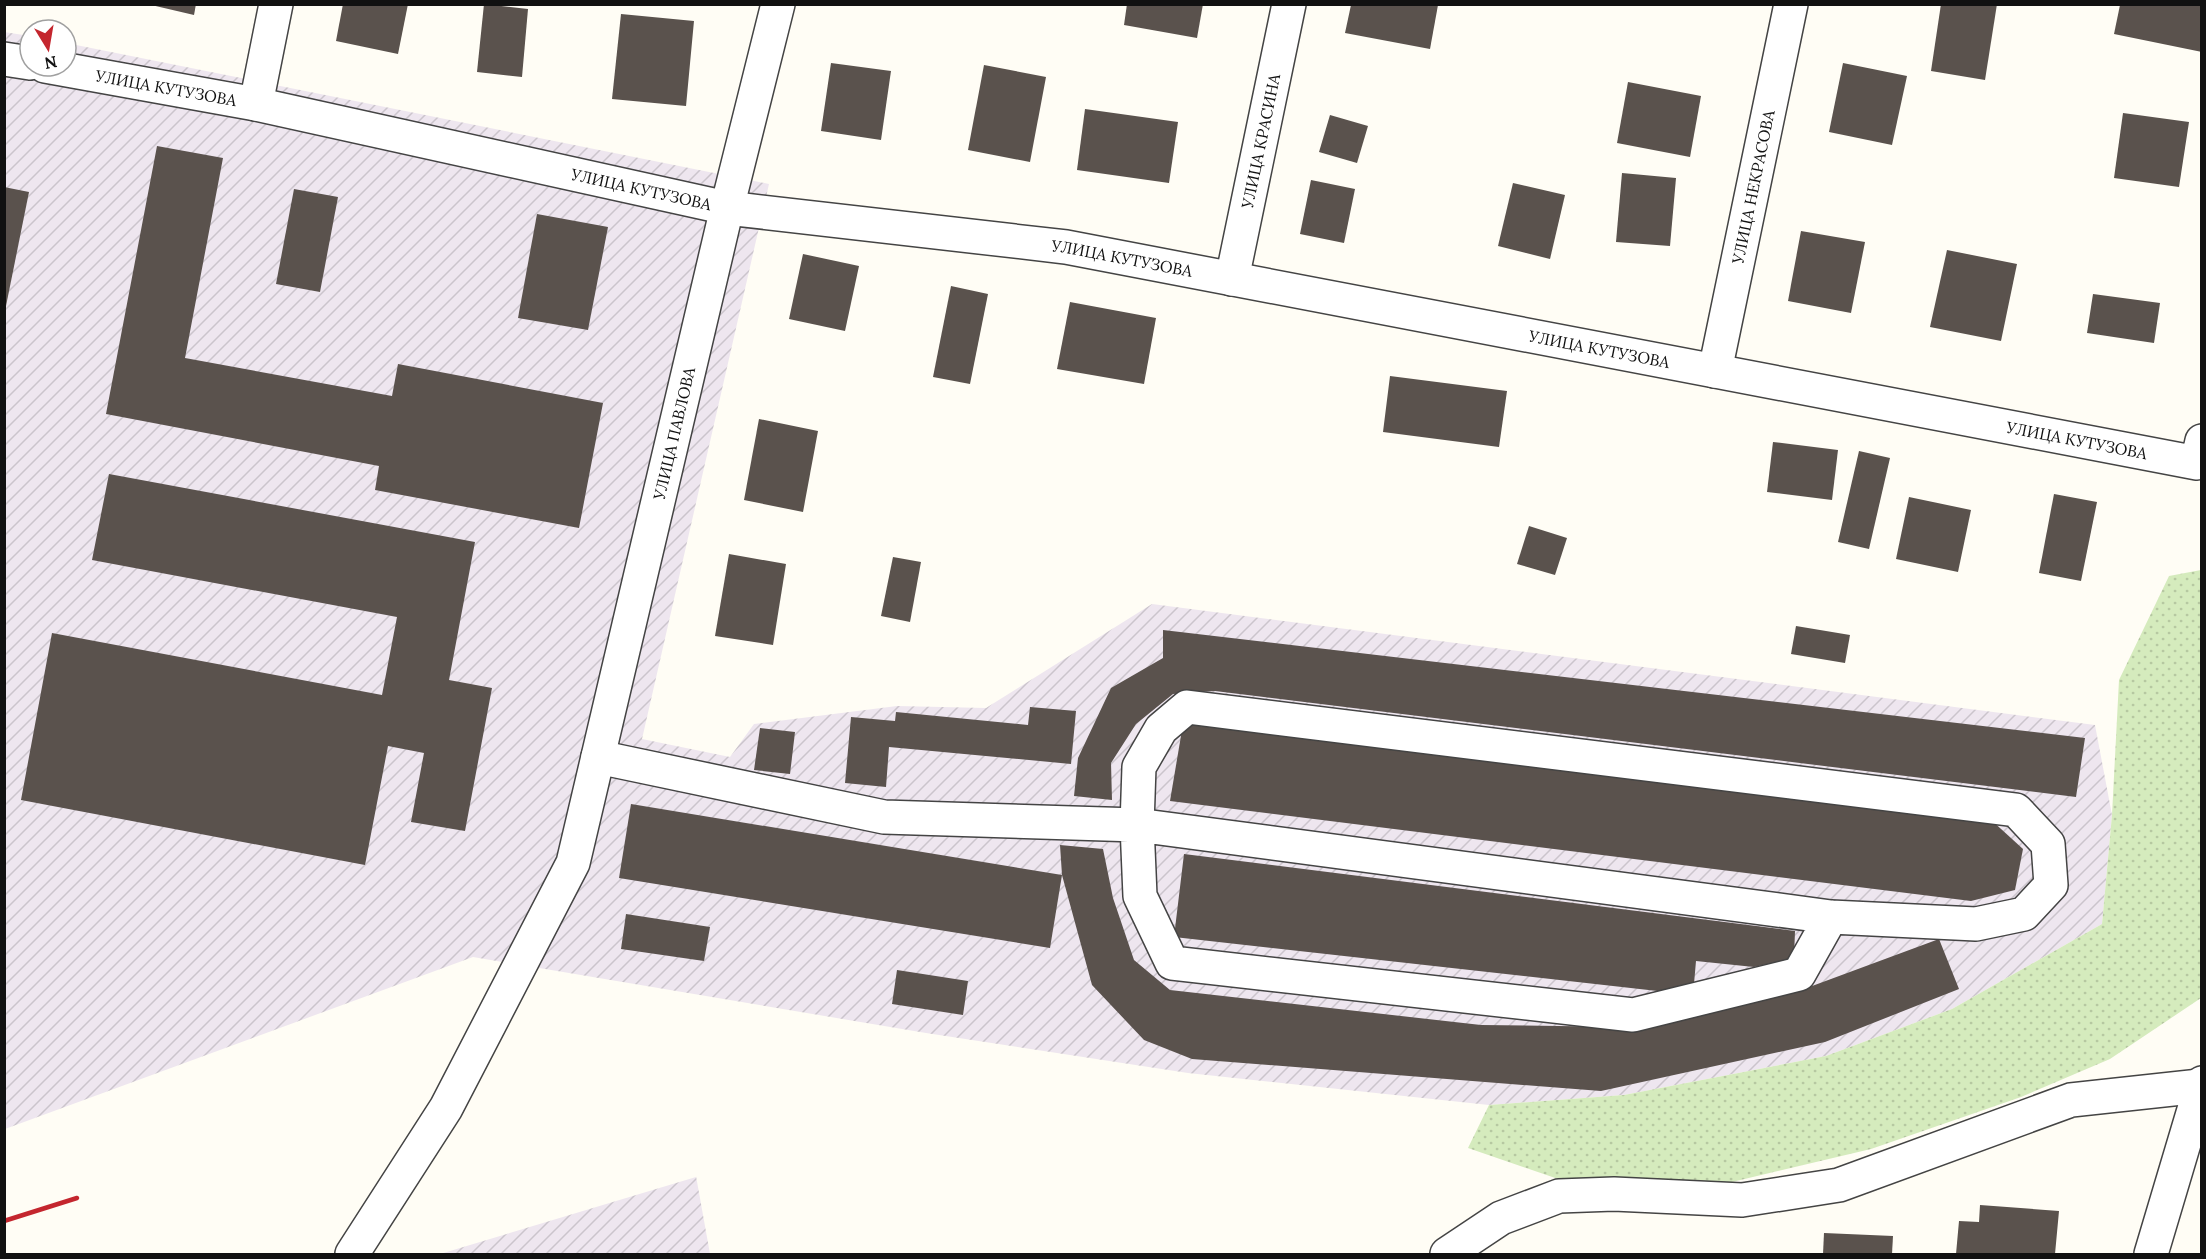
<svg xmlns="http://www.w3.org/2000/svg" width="2206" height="1259" font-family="Lora,serif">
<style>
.industrial{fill:url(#industrial-furrows)}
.grass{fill:url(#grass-dots)}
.building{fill:#5a524d}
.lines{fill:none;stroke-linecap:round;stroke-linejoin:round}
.minor-casing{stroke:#444;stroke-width:36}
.minor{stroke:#fff;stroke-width:33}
.rail{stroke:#c4262e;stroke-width:4.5}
.labels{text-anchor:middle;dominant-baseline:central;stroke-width:6;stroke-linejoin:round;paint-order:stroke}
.street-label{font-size:16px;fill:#111;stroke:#fff}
</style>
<defs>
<pattern id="industrial-furrows" width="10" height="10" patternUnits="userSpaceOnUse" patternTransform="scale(1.5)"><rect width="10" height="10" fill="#eee6ef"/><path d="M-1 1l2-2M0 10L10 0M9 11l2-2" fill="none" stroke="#cbc4cc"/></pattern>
<pattern id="grass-dots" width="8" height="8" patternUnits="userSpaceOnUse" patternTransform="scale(1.5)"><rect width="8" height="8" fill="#d5ebbd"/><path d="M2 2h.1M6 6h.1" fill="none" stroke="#b6c8a1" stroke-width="1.8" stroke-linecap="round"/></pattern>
</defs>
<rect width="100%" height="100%" fill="#fffdf5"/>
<!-- industrial -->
<g class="industrial">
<polygon points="4,32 30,36 30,66 66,66 66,43 769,184 642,739 730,757 754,724 897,706 986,708 1152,604 2095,725 2112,815 2102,924 1952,1009 1826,1056 1624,1095 1489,1105 1188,1073 926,1033 473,957 5,1129"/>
<polygon points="696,1176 710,1254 440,1254 696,1177"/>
</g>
<!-- grass -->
<polygon class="grass" points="2201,570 2201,998 2110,1059 2021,1097 1871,1149 1732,1182 1564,1181 1468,1148 1489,1105 1624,1095 1826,1056 1952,1009 2102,924 2112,815 2119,680 2169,576"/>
<!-- building -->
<g class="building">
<polygon points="147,4 196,4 194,15"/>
<polygon points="343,4 408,4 398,54 336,41"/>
<polygon points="484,4 528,9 522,77 477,72"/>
<polygon points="1127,4 1203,4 1197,38 1124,25"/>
<polygon points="1941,4 1997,4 1985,80 1931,71"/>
<polygon points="1351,5 1438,5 1430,49 1345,33"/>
<polygon points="2120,5 2202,5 2202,52 2114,34"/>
<polygon points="621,14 694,21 686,106 612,99"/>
<polygon points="831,63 891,71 881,140 821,131"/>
<polygon points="1843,63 1907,76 1892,145 1829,132"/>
<polygon points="984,65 1046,77 1030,162 968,150"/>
<polygon points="1628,82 1701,96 1690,157 1617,143"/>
<polygon points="1085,109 1178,122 1169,183 1077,170"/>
<polygon points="2123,113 2189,122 2179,187 2114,178"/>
<polygon points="1330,115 1368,126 1357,163 1319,152"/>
<polygon points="157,146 223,158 185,358 392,396 398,364 603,403 579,528 375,490 379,466 106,414"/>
<polygon points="1622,173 1676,178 1670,246 1616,242"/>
<polygon points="1311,180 1355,189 1344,243 1300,234"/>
<polygon points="1513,183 1565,195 1550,259 1498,246"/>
<polygon points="4,187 29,192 6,306 4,306"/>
<polygon points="294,189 338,197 320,292 276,284"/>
<polygon points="537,214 608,227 588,330 518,318"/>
<polygon points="1801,231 1865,242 1851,313 1788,301"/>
<polygon points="1947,250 2017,264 2001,341 1930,327"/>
<polygon points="803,254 859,266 845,331 789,319"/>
<polygon points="951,286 988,294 970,384 933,377"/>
<polygon points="2093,294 2160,303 2154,343 2087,333"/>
<polygon points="1070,302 1156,318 1144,384 1057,369"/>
<polygon points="1390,376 1507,391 1499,447 1383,432"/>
<polygon points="759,419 818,431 803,512 744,500"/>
<polygon points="1773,442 1838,450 1832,500 1767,492"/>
<polygon points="1859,451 1890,458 1869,549 1838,542"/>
<polygon points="109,474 475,542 449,680 492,688 465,831 411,822 424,753 388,746 365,865 21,800 52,633 382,695 397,617 92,560"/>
<polygon points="2054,494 2097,502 2081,581 2039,573"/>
<polygon points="1909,497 1971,510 1958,572 1896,559"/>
<polygon points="1529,526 1567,538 1555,575 1517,564"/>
<polygon points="729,554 786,564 773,645 715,636"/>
<polygon points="893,557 921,562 910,622 881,616"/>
<polygon points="1796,626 1850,635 1845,663 1791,654"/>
<polygon points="1163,630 2085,738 2076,797 1215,691 1173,694 1136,724 1111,763 1112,800 1074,796 1078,758 1111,688 1163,658"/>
<polygon points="1030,707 1076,711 1071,764 889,747 886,787 845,783 851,717 895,721 896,712 1028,725"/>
<polygon points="1183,724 1989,818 2023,849 2015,890 1971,901 1170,801"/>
<polygon points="760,728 795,732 790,774 754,770"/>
<polygon points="631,804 1062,875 1050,948 619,878"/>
<polygon points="1060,845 1103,849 1113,898 1134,960 1170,990 1481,1025 1626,1027 1804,989 1939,939 1959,989 1825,1042 1601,1091 1192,1059 1144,1040 1092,985 1062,875"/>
<polygon points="1184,854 1795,931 1794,958 1754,967 1696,961 1693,995 1174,937"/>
<polygon points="626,914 710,927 704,961 621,949"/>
<polygon points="897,970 968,981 963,1015 892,1004"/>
<polygon points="1980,1205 2059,1211 2055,1254 1956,1254 1959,1221 1979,1222"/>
<polygon points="1824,1233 1893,1236 1892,1254 1823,1254"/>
</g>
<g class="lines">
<defs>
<g id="minor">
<polyline points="4,59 30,63"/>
<path id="s1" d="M45,66L256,104L727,208L1066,247L2197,463L2202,441"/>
<polyline points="256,104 276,4"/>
<path id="s2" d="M1232,279L1289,4"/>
<path id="s3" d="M1715,371L1791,4"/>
<polyline points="598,757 884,817 1137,825 1831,917 1976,924 2024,914 2051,885 2048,844 2016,810 1187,707 1161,729 1139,767 1137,825 1140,896 1172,963 1633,1015 1799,974 1831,917"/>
<path id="s4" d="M352,1254L446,1108L573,863L727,208L778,4"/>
<polyline points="1447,1254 1501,1218 1559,1196 1614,1194 1742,1200 1839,1185 2071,1100 2200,1086"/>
<polyline points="2151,1254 2202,1083"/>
</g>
</defs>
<!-- minor casing -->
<use href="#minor" class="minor-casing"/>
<!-- minor -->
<use href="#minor" class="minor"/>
<!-- rail -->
<polyline class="rail" points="4,1221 77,1198"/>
</g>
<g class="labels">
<!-- street labels -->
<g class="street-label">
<text stroke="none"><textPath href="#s1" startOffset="123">УЛИЦА КУТУЗОВА</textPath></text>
<text stroke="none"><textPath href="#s2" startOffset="141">УЛИЦА КРАСИНА</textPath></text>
<text stroke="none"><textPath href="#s3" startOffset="188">УЛИЦА НЕКРАСОВА</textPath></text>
<text stroke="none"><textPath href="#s1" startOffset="609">УЛИЦА КУТУЗОВА</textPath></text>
<text stroke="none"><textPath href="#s1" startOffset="1095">УЛИЦА КУТУЗОВА</textPath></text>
<text stroke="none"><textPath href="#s1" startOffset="1581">УЛИЦА КУТУЗОВА</textPath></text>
<text stroke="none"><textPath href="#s4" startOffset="891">УЛИЦА ПАВЛОВА</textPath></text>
<text stroke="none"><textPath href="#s1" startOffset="2067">УЛИЦА КУТУЗОВА</textPath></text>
</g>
</g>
<!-- border -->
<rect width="2206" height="1259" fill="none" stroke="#111111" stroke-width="12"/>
<!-- north arrow -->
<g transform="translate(48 48) rotate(169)"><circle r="28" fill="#ffffff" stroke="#a0a0a0" stroke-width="1.5"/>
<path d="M0-4.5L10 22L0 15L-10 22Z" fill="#c4262e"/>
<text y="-9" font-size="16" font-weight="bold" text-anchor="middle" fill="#111111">N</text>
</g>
</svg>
